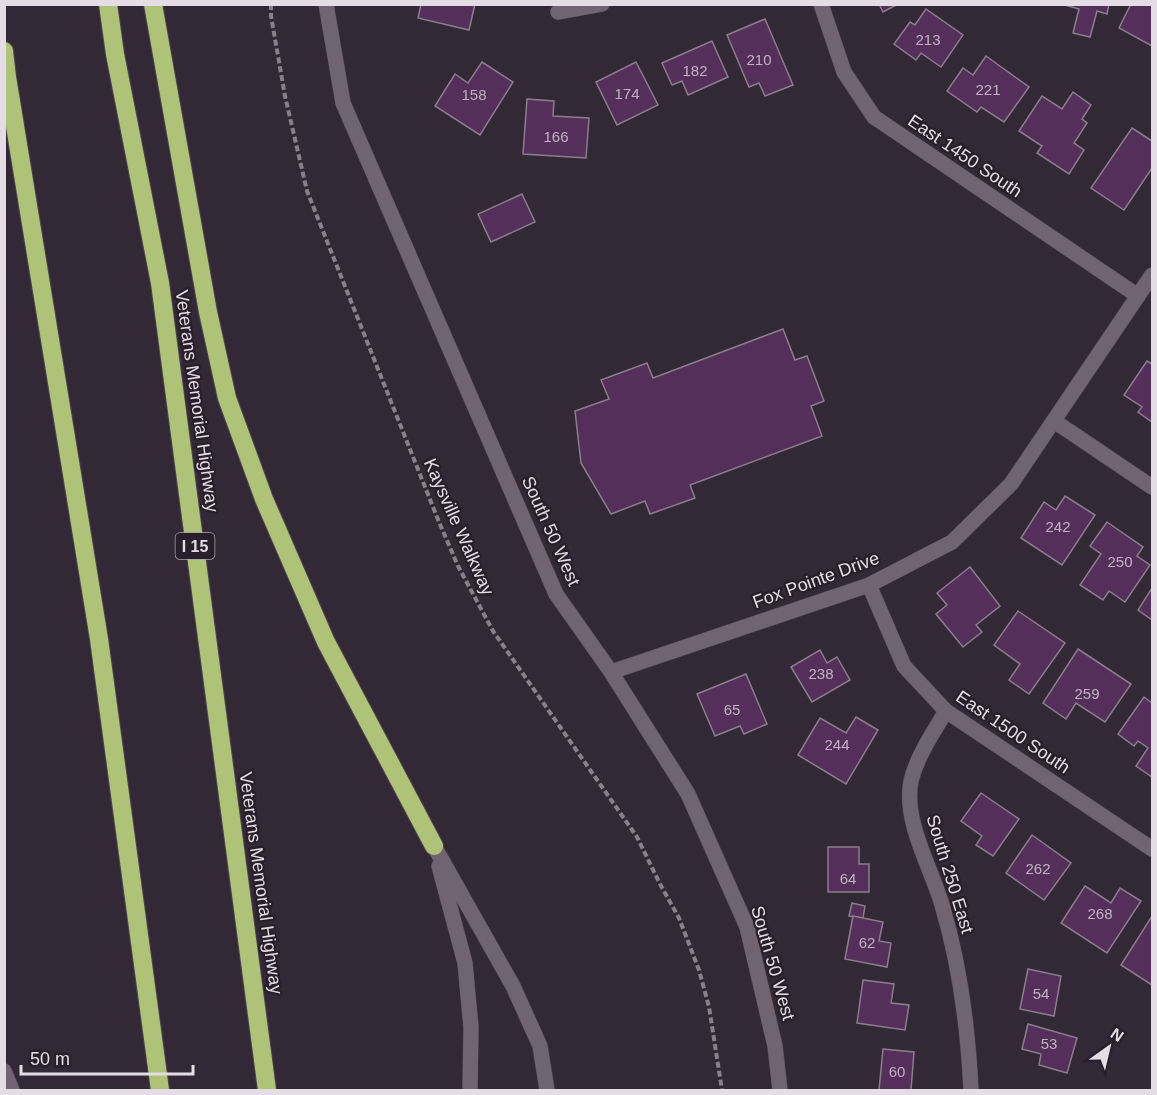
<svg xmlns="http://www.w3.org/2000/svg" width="1157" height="1095" font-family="Arial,sans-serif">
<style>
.building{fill:#532f59;stroke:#8a7d8c;stroke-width:1.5}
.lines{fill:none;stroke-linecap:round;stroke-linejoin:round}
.minor-casing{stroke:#4f4550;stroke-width:16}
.highway-casing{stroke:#4f4550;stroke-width:20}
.path{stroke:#89808b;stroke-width:4;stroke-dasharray:6 3;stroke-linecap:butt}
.minor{stroke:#706472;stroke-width:15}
.highway{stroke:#aec377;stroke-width:18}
.labels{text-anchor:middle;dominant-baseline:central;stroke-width:4.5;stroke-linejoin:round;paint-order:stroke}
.number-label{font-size:15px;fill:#c0b2c2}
.shield{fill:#291e2b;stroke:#aca4ad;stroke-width:1.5}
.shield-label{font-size:16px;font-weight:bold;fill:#e4dde5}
.street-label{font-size:18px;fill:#e4dde5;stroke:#291e2b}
</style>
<rect width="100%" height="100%" fill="#332835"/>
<!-- building -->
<g class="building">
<polygon points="421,4 475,4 469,30 418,18"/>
<polygon points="879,4 898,4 883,12"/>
<polygon points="1061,4 1109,4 1107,14 1097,11 1090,37 1073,33 1079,9"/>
<polygon points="1131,4 1152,4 1152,46 1119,28"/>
<polygon points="926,9 963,35 941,67 921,53 916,60 894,44 910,22 915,25"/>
<polygon points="765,19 793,85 765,96 759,83 749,87 727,35"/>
<polygon points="712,41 728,77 688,95 682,81 672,85 662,63"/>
<polygon points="986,56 1029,87 1004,122 981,107 977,112 947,91 963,68 973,75"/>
<polygon points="482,62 513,82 480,135 435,106 455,74 468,83"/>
<polygon points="636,62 658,105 617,125 596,82"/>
<polygon points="1073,92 1091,105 1082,119 1087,123 1074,143 1084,150 1069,174 1037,153 1042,146 1019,131 1042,96 1062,109"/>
<polygon points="527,99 554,101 553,116 589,118 586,158 523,154"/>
<polygon points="1132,128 1152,141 1152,168 1124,210 1091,188"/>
<polygon points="522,194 535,222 491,242 478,214"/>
<polygon points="783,329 795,360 807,356 824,401 811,406 822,436 690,485 695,498 650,514 645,501 611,514 581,463 575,411 609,399 601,380 647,363 653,378"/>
<polygon points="1147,361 1152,364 1152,422 1138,412 1142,407 1124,395"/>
<polygon points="1065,496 1095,515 1062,565 1021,538 1044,502 1056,510"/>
<polygon points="1107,522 1143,547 1137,556 1150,565 1125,602 1109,591 1103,600 1080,585 1101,554 1090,546"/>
<polygon points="970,567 1000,606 976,625 982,632 963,647 936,614 947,605 937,593"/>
<polygon points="1152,588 1152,620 1138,610"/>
<polygon points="1018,611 1065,643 1029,694 1009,680 1020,664 994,645"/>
<polygon points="1078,649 1131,684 1105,722 1076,703 1066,719 1043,703"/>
<polygon points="820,650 827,663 837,657 850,680 812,702 791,667"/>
<polygon points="746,674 767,724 744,734 740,726 715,736 697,694"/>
<polygon points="1144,697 1152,703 1152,777 1136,766 1148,748 1138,741 1134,746 1118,734"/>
<polygon points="856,717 878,730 846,784 798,755 820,718 846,733"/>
<polygon points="981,793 1019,819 993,856 976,845 982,836 961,821"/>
<polygon points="1032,835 1071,863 1044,900 1006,873"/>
<polygon points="828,847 859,847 859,864 869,864 869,892 828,892"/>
<polygon points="1085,886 1111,903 1120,888 1141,901 1107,953 1061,923"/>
<polygon points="852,903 865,906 863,918 849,916"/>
<polygon points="853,916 883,922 879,941 891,943 887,967 845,959"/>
<polygon points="1152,916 1152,985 1121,965"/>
<polygon points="1028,969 1061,976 1054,1016 1020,1009"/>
<polygon points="863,980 894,984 891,1003 909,1005 905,1030 857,1023"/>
<polygon points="1028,1024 1077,1038 1067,1073 1039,1065 1041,1054 1022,1049"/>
<polygon points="883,1049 914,1052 911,1090 879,1090"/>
</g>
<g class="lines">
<defs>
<g id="minor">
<polyline points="326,4 343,103 556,594 611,672 688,794 747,927 775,1046 780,1090"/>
<polyline points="821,4 844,72 874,117 1138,296"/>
<polyline points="558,12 602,4"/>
<polyline points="1054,421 1152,487"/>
<polyline points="869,585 904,666 946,711 1152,849"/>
<polyline points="611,672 869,585 952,542 1011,484 1152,275"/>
<path d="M946,711C933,733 917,756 911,781C903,821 931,867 942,905C960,965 968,1028 971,1090"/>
<polyline points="434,846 513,986 540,1046 547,1090"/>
<polyline points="439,866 465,963 471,1027 470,1090"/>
<polyline points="4,1071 12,1090"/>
</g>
<g id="highway">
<polyline points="108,4 115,54 160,283 267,1090"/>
<polyline points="153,4 208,312 227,398 264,499 326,642 434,846"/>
<polyline points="4,51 7,77 99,639 160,1090"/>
</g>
</defs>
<!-- minor casing -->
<use href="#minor" class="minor-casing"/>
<!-- highway casing -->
<use href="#highway" class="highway-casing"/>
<!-- path -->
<polyline class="path" points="271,4 271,16 285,96 307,191 439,522 458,566 493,631 637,837 660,884 679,918 699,970 709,1007 722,1090"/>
<!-- minor -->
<use href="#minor" class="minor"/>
<!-- highway -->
<use href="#highway" class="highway"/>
</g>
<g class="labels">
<!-- number labels -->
<g class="number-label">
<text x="928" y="39">213</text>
<text x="759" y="59">210</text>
<text x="695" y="70">182</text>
<text x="988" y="89">221</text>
<text x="627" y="93">174</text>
<text x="474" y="94">158</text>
<text x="556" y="136">166</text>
<text x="1058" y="526">242</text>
<text x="1120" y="561">250</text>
<text x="821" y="673">238</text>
<text x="1087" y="693">259</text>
<text x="732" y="709">65</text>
<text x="837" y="744">244</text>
<text x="1038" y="868">262</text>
<text x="848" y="878">64</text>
<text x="1100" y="913">268</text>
<text x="867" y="942">62</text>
<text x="1041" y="993">54</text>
<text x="1049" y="1043">53</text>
<text x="897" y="1071">60</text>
</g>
<!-- shield labels -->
<rect class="shield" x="175.5" y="533" width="39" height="26" rx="4.5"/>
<g class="shield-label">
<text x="195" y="546">I 15</text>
</g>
<!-- street labels -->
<g class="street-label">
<text transform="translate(965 156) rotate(34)">East 1450 South</text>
<text transform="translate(197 401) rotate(82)">Veterans Memorial Highway</text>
<text transform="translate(459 527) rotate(66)">Kaysville Walkway</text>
<text transform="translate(551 531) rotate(66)">South 50 West</text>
<text transform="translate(816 580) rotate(-20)">Fox Pointe Drive</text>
<text transform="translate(1013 732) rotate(34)">East 1500 South</text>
<text transform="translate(950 874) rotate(73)">South 250 East</text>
<text transform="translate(261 883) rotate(82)">Veterans Memorial Highway</text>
<text transform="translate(773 963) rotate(74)">South 50 West</text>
</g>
</g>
<!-- border -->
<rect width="1157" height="1095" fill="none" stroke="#e4dde5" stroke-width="12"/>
<!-- north arrow -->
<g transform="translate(1109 1047) rotate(34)" stroke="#291e2b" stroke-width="4.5" paint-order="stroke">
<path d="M0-4.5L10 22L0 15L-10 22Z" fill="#e4dde5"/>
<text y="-9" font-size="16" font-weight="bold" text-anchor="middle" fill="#e4dde5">N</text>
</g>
<!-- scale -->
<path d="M21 1065v9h172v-9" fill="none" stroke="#e4dde5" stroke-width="3"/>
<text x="30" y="1065" font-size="18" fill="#e4dde5" stroke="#291e2b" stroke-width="4.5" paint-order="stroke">50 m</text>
</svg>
